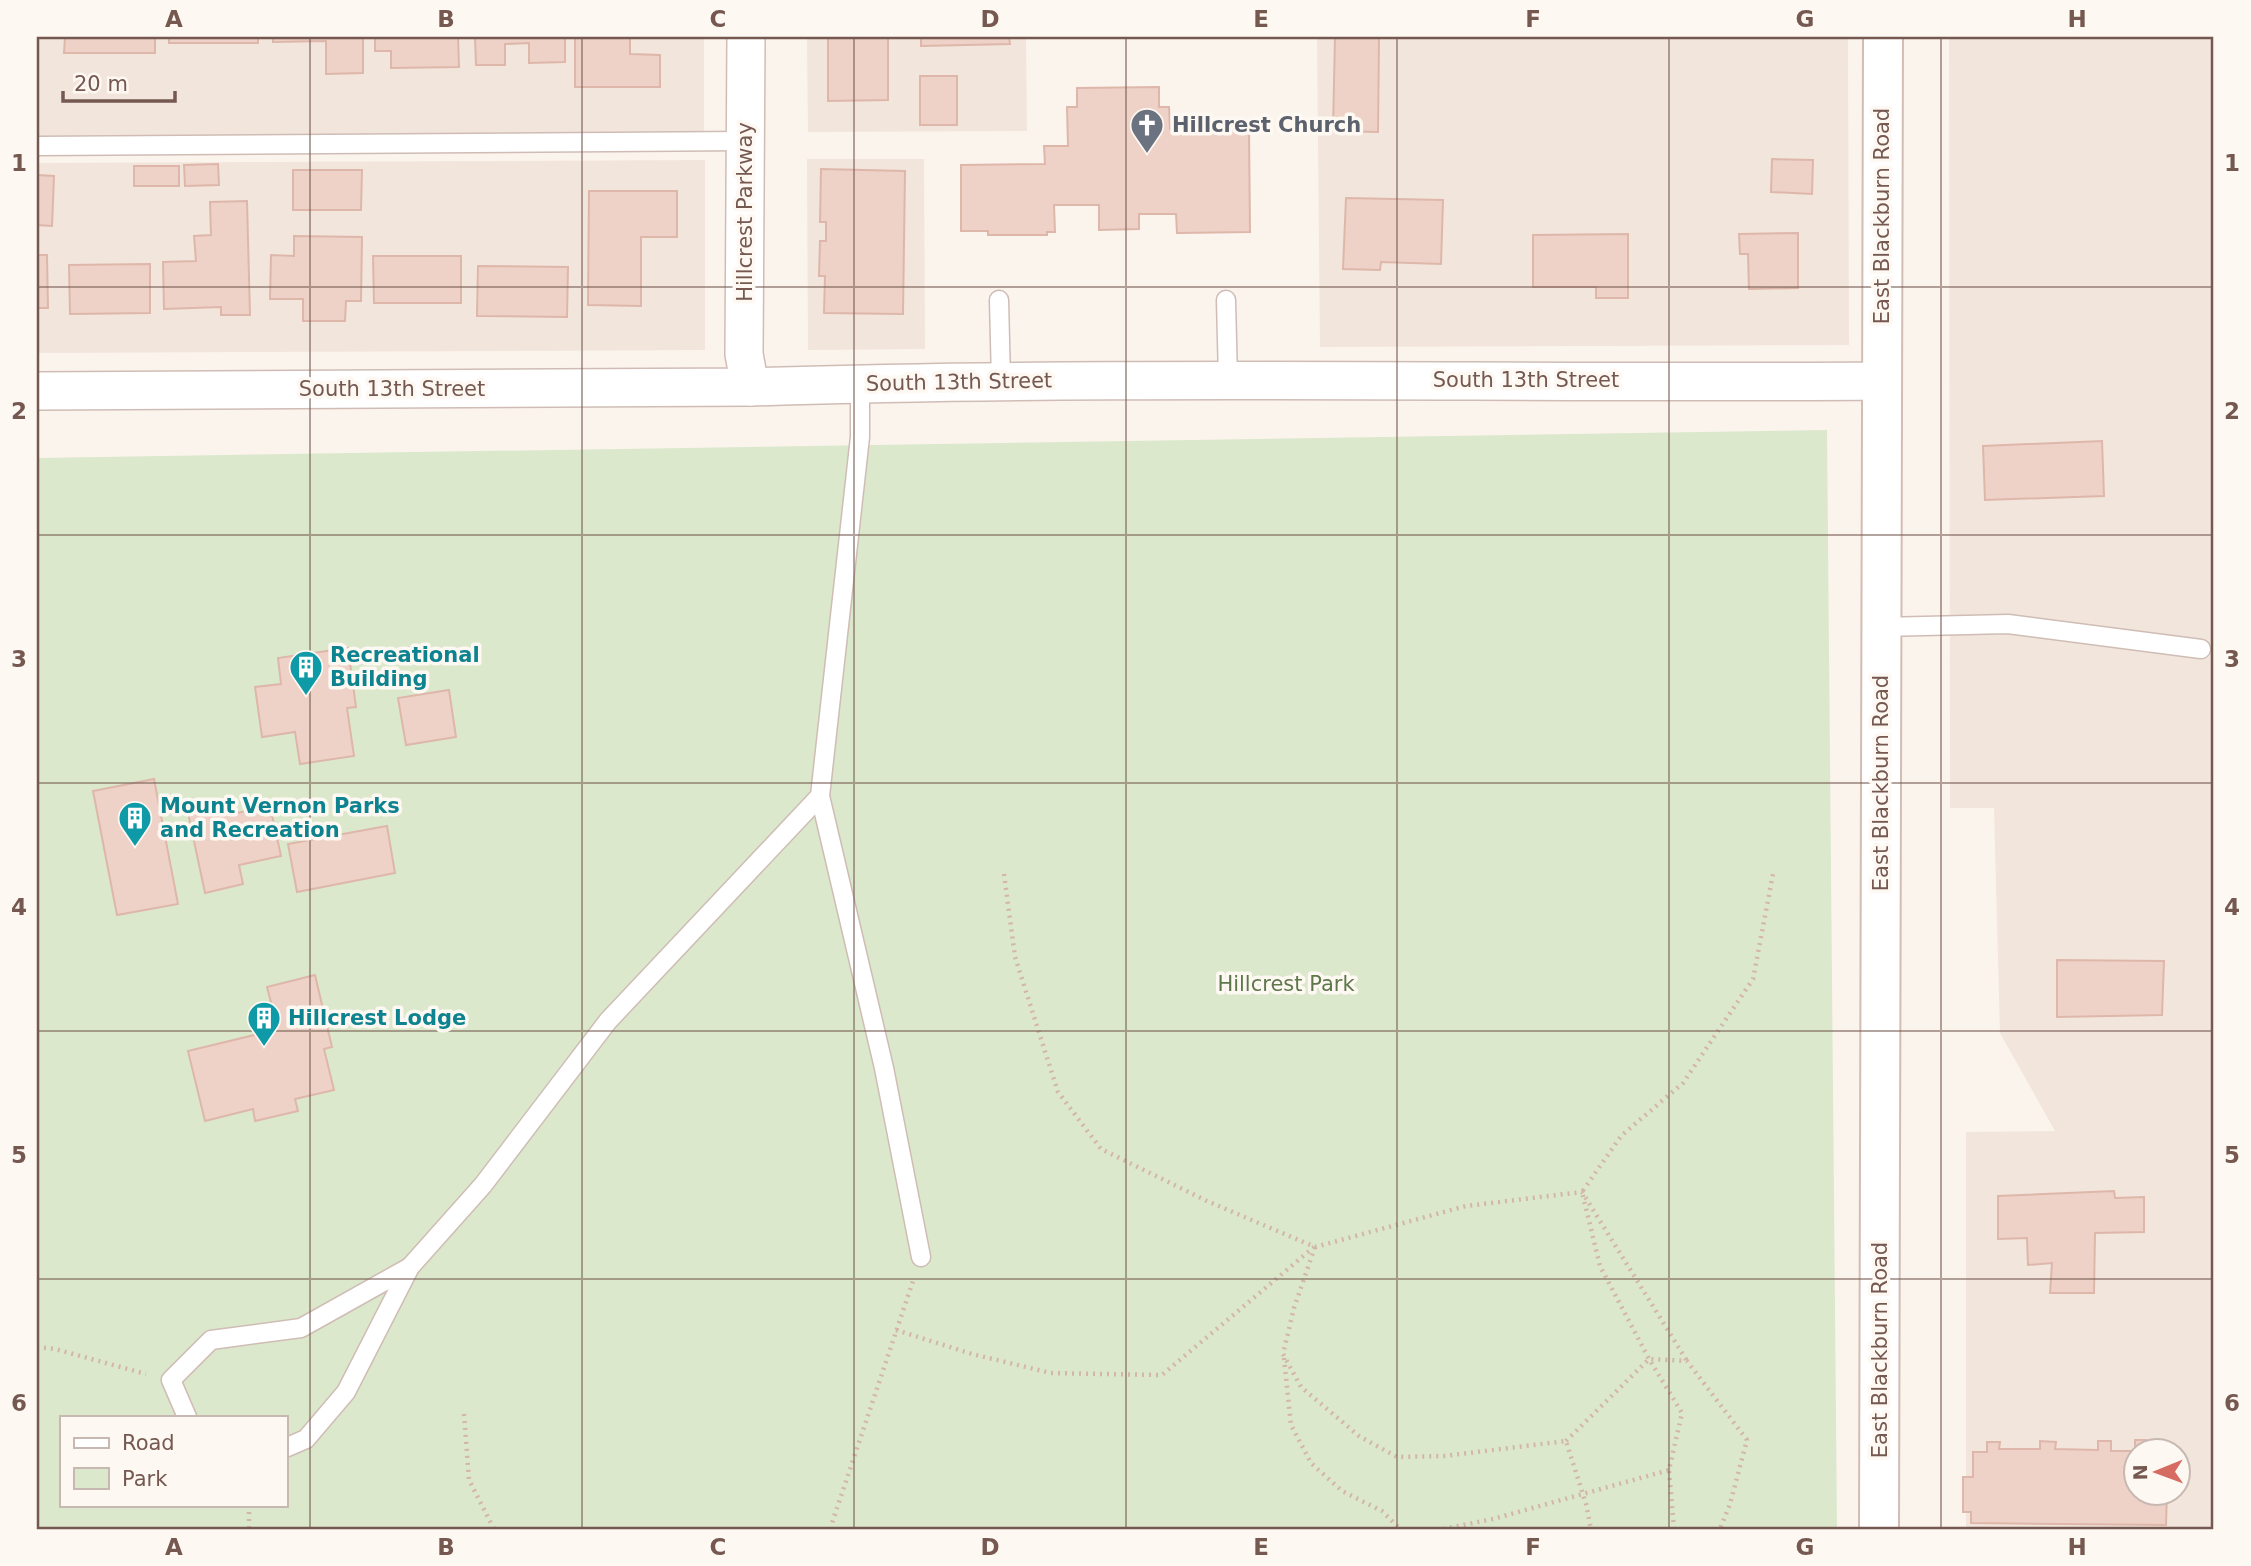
<svg xmlns="http://www.w3.org/2000/svg" width="2251" height="1566" font-family="'DejaVu Sans',sans-serif">
<style>
.residential{fill:#f2e5dc;fill-rule:evenodd}
.green{fill:#dbe8cc;fill-rule:evenodd}
.building{fill:#eed2c7;stroke:#deb7aa;stroke-width:2}
.lines{fill:none;stroke-linecap:round;stroke-linejoin:round}
.lane-casing{stroke:#cfbdb5;stroke-width:21}
.street-casing{stroke:#cfbdb5;stroke-width:40}
.secondary-casing{stroke:#d2bdb3;stroke-width:42}
.path{stroke:#d3b5aa;stroke-width:4.5;stroke-dasharray:2 5;stroke-linecap:butt}
.lane{stroke:#fff;stroke-width:18}
.street{stroke:#fff;stroke-width:37}
.secondary{stroke:#fff;stroke-width:38}
.grid{fill:none;stroke:#755951;stroke-width:2;stroke-opacity:0.55}
.labels{text-anchor:middle;dominant-baseline:central;stroke-width:7;stroke-linejoin:round;paint-order:stroke}
.worship-label{font-size:21px;font-weight:bold;fill:#5b616d;stroke:#fef8f3;text-anchor:start}
.street-label{font-size:21px;fill:#755951;stroke:#fef8f3}
.culture-label{font-size:21px;font-weight:bold;fill:#0d838f;stroke:#fef8f3;text-anchor:start}
.park-label{font-size:21px;fill:#5e784b;stroke:#fef8f3}
.neatline{fill:none;stroke:#755951;stroke-width:2.5}
.grid-label{font-size:23px;text-anchor:middle;font-weight:bold;fill:#755951}
</style>
<rect width="100%" height="100%" fill="#fbf4ed"/>
<!-- residential -->
<g class="residential">
<polygon points="37,37 704,37 704,133 37,136"/>
<polygon points="807,37 1026,37 1027,131 808,132"/>
<polygon points="1317,37 1848,37 1849,345 1320,347"/>
<path d="M1949,37H2214V1529H1966V1132L2055,1131L2000,1033L1994,808H1950ZM2136,1450H2178V1492H2136Z"/>
<polygon points="807,159 924,159 925,349 808,350"/>
<polygon points="705,160 705,350 37,353 37,163"/>
</g>
<!-- green -->
<path class="green" d="M1827,430L1837,1529H37V458ZM61,1417H285V1505H61Z"/>
<!-- building -->
<g class="building">
<polygon points="65,37 155,37 155,53 64,53"/>
<rect x="169" y="37" width="89" height="6"/>
<polygon points="273,37 363,37 363,73 326,74 326,41 273,42"/>
<polygon points="375,37 458,37 459,67 391,68 391,51 375,51"/>
<polygon points="475,37 565,37 565,62 529,63 529,43 505,44 505,65 476,65"/>
<polygon points="575,37 630,37 630,54 660,55 660,87 575,87"/>
<polygon points="828,37 888,37 888,100 828,101"/>
<polygon points="921,37 1009,37 1010,44 921,46"/>
<polygon points="1335,37 1379,37 1378,132 1333,131"/>
<rect x="920" y="76" width="37" height="49"/>
<polygon points="1159,87 1159,107 1169,107 1170,129 1249,128 1250,232 1177,233 1176,214 1139,214 1139,229 1099,230 1099,205 1054,205 1055,232 1047,232 1047,235 988,235 988,231 961,231 961,165 1045,164 1044,146 1068,146 1067,107 1077,107 1077,88"/>
<polygon points="1772,159 1813,160 1812,194 1771,192"/>
<polygon points="218,164 219,185 185,186 184,165"/>
<rect x="134" y="166" width="45" height="20"/>
<polygon points="821,169 905,171 903,314 824,313 825,276 819,276 820,241 826,241 826,222 820,222"/>
<polygon points="293,170 362,170 361,210 293,210"/>
<polygon points="37,175 54,176 52,226 37,225"/>
<polygon points="589,191 677,191 677,237 641,237 641,306 588,305"/>
<polygon points="1346,198 1443,200 1441,264 1381,262 1380,270 1343,269"/>
<polygon points="247,201 250,315 221,315 221,307 164,309 163,262 196,261 194,236 211,235 210,202"/>
<polygon points="1798,233 1798,288 1749,289 1748,254 1740,254 1739,234"/>
<polygon points="1628,234 1628,298 1596,298 1596,287 1533,287 1533,235"/>
<polygon points="294,236 362,237 361,301 346,301 345,321 303,321 303,299 270,299 271,255 294,256"/>
<polygon points="37,255 47,255 48,308 37,308"/>
<polygon points="373,256 461,256 461,303 374,303"/>
<polygon points="150,264 150,313 70,314 69,265"/>
<polygon points="478,266 568,267 567,317 477,316"/>
<polygon points="2102,441 2104,496 1985,500 1983,446"/>
<polygon points="348,648 356,707 347,708 354,756 300,764 295,732 262,737 255,687 281,684 278,658"/>
<polygon points="449,690 456,737 406,745 398,698"/>
<polygon points="154,779 178,904 117,915 93,791"/>
<polygon points="229,800 232,814 270,806 281,856 239,865 243,884 205,893 187,808"/>
<polygon points="387,826 395,873 297,892 288,844"/>
<polygon points="2057,960 2164,961 2162,1015 2057,1017"/>
<polygon points="315,975 332,1047 324,1049 334,1090 295,1099 298,1111 255,1121 253,1109 205,1121 188,1051 267,1032 264,1020 275,1018 267,987"/>
<polygon points="2114,1191 2115,1198 2144,1197 2144,1232 2095,1233 2094,1293 2050,1293 2052,1263 2028,1265 2027,1238 1998,1239 1998,1196"/>
<polygon points="2135,1440 2146,1440 2146,1450 2136,1450 2136,1492 2167,1492 2166,1525 1971,1523 1971,1512 1963,1512 1963,1477 1973,1477 1973,1452 1987,1452 1987,1442 2000,1442 1999,1449 2040,1449 2040,1441 2056,1442 2055,1449 2098,1450 2098,1441 2111,1441 2111,1451 2135,1451"/>
</g>
<g class="lines">
<defs>
<g id="lane">
<polyline points="37,146 745,141"/>
<polyline points="999,300 1001,381"/>
<polyline points="1226,300 1228,380"/>
<polyline points="1882,627 2008,624 2201,649"/>
<polyline points="820,796 884,1068 921,1257"/>
<polyline points="187,1417 171,1380 211,1340 301,1328 410,1267"/>
<polyline points="285,1448 306,1439 346,1392 410,1267 483,1185 608,1021 820,796 860,437 860,383"/>
</g>
<g id="street">
<polyline points="746,37 744,354 750,387"/>
<path d="M37,391L750,387C1127,375 1505,384 1882,381"/>
</g>
<polyline id="secondary" points="1879,1529 1883,37"/>
</defs>
<!-- lane casing -->
<use href="#lane" class="lane-casing"/>
<!-- street casing -->
<use href="#street" class="street-casing"/>
<!-- secondary casing -->
<use href="#secondary" class="secondary-casing"/>
<!-- path -->
<g class="path">
<polyline points="1004,874 1015,957 1058,1092 1101,1149 1207,1201 1315,1247 1466,1206 1582,1192 1687,1361"/>
<polyline points="1315,1247 1294,1308 1283,1354 1301,1387 1359,1436 1397,1457 1444,1456 1566,1441 1586,1504 1591,1529"/>
<polyline points="896,1330 972,1354 1051,1373 1162,1375 1314,1247"/>
<polyline points="37,1347 55,1349 146,1374"/>
<polyline points="1284,1358 1291,1425 1311,1463 1342,1491 1382,1511 1400,1529"/>
<polyline points="464,1414 469,1480 494,1529"/>
<polyline points="1566,1441 1649,1359 1687,1361 1747,1440 1730,1504 1720,1529"/>
<polyline points="249,1505 249,1529"/>
<polyline points="830,1529 913,1281"/>
<polyline points="1443,1529 1493,1519 1669,1470"/>
<polyline points="1674,1529 1669,1470 1682,1413 1649,1359 1600,1266 1582,1192 1621,1136 1683,1083 1753,979 1773,874"/>
</g>
<!-- lane -->
<use href="#lane" class="lane"/>
<!-- street -->
<use href="#street" class="street"/>
<!-- secondary -->
<use href="#secondary" class="secondary"/>
</g>
<!-- grid -->
<path class="grid" d="M310,37V1529M582,37V1529M854,37V1529M1126,37V1529M1397,37V1529M1669,37V1529M1941,37V1529M37,287H2214M37,535H2214M37,783H2214M37,1031H2214M37,1279H2214"/>
<!-- icons -->
<defs>
<symbol id="church-pin" viewBox="-11 -11 22 30"><path d="M0 17L-7.5 6A9.5 9.5 0 1 1 7.5 6Z" fill="#6b7280" stroke="#fef8f3"/><path d="M-1.2-6h2.4v3.5h3.3v2.4h-3.3V6h-2.4V-.1h-3.3v-2.4h3.3Z" fill="#fff"/></symbol>
<symbol id="building-pin" viewBox="-11 -11 22 30"><path d="M0 17L-7.5 6A9.5 9.5 0 1 1 7.5 6Z" fill="#0f9aa8" stroke="#fef8f3"/><path d="M-4-6H4V6H1V3H-1V6H-4ZM-2.5-4.3h1.7v1.8h-1.7ZM.8-4.3h1.7v1.8H.8ZM-2.5-1h1.7V.8h-1.7ZM.8-1h1.7V.8H.8Z" fill="#fff"/></symbol>
</defs>
<g fill-rule="evenodd">
<use href="#church-pin" x="1128" y="106" width="38" height="52"/>
<use href="#building-pin" x="287" y="648" width="38" height="52"/>
<use href="#building-pin" x="116" y="799" width="38" height="52"/>
<use href="#building-pin" x="245" y="999" width="38" height="52"/>
</g>
<g class="labels">
<!-- worship labels -->
<g class="worship-label">
<text x="1172" y="125">Hillcrest Church</text>
</g>
<!-- street labels -->
<g class="street-label">
<text transform="translate(745 212) rotate(-90)">Hillcrest Parkway</text>
<text transform="translate(1882 216) rotate(-90)">East Blackburn Road</text>
<text x="1526" y="380">South 13th Street</text>
<text transform="translate(959 382) rotate(-1)">South 13th Street</text>
<text x="392" y="389">South 13th Street</text>
<text transform="translate(1881 783) rotate(-90)">East Blackburn Road</text>
<text transform="translate(1880 1350) rotate(-90)">East Blackburn Road</text>
</g>
<!-- culture labels -->
<g class="culture-label">
<text x="330" y="655">Recreational<tspan x="330" dy="24">Building</tspan></text>
<text x="160" y="806">Mount Vernon Parks<tspan x="160" dy="24">and Recreation</tspan></text>
<text x="288" y="1018">Hillcrest Lodge</text>
</g>
<!-- park labels -->
<g class="park-label">
<text x="1286" y="984">Hillcrest Park</text>
</g>
</g>
<!-- border -->
<rect width="2251" height="1566" fill="none" stroke="#fef8f3" stroke-width="77"/>
<!-- legend -->
<rect x="60" y="1416" width="228" height="91" fill="#fef8f3" stroke="#c7b8b2" stroke-width="2"/>
<rect x="74" y="1438" width="35" height="10" fill="#ffffff" stroke="#c7b8b2" stroke-width="2"/>
<text x="122" y="1450" font-size="21" fill="#755951">Road</text>
<rect x="74" y="1468" width="35" height="21" fill="#dbe8cc" stroke="#c7b8b2" stroke-width="2"/>
<text x="122" y="1486" font-size="21" fill="#755951">Park</text>
<!-- north arrow -->
<g transform="translate(2157 1472) rotate(269)"><circle r="33" fill="#fef8f3" stroke="#c7b8b2" stroke-width="2"/>
<path d="M0-5L12 26L0 18L-12 26Z" fill="#d66b61"/>
<text y="-10" font-size="19" font-weight="bold" text-anchor="middle" fill="#755951">N</text>
</g>
<!-- scale -->
<path d="M63 91v10h112v-10" fill="none" stroke="#755951" stroke-width="3.5"/>
<text x="74" y="91" font-size="21" fill="#755951" stroke="#fef8f3" stroke-width="5" paint-order="stroke">20 m</text>
<rect x="38" y="38" width="2174" height="1490" class="neatline"/>
<g class="grid-label">
<text x="174" y="27">A</text>
<text x="446" y="27">B</text>
<text x="718" y="27">C</text>
<text x="990" y="27">D</text>
<text x="1261" y="27">E</text>
<text x="1533" y="27">F</text>
<text x="1805" y="27">G</text>
<text x="2077" y="27">H</text>
<text x="19" y="171">1</text>
<text x="2232" y="171">1</text>
<text x="19" y="419">2</text>
<text x="2232" y="419">2</text>
<text x="19" y="667">3</text>
<text x="2232" y="667">3</text>
<text x="19" y="915">4</text>
<text x="2232" y="915">4</text>
<text x="19" y="1163">5</text>
<text x="2232" y="1163">5</text>
<text x="19" y="1411">6</text>
<text x="2232" y="1411">6</text>
<text x="174" y="1555">A</text>
<text x="446" y="1555">B</text>
<text x="718" y="1555">C</text>
<text x="990" y="1555">D</text>
<text x="1261" y="1555">E</text>
<text x="1533" y="1555">F</text>
<text x="1805" y="1555">G</text>
<text x="2077" y="1555">H</text>
</g>
</svg>
